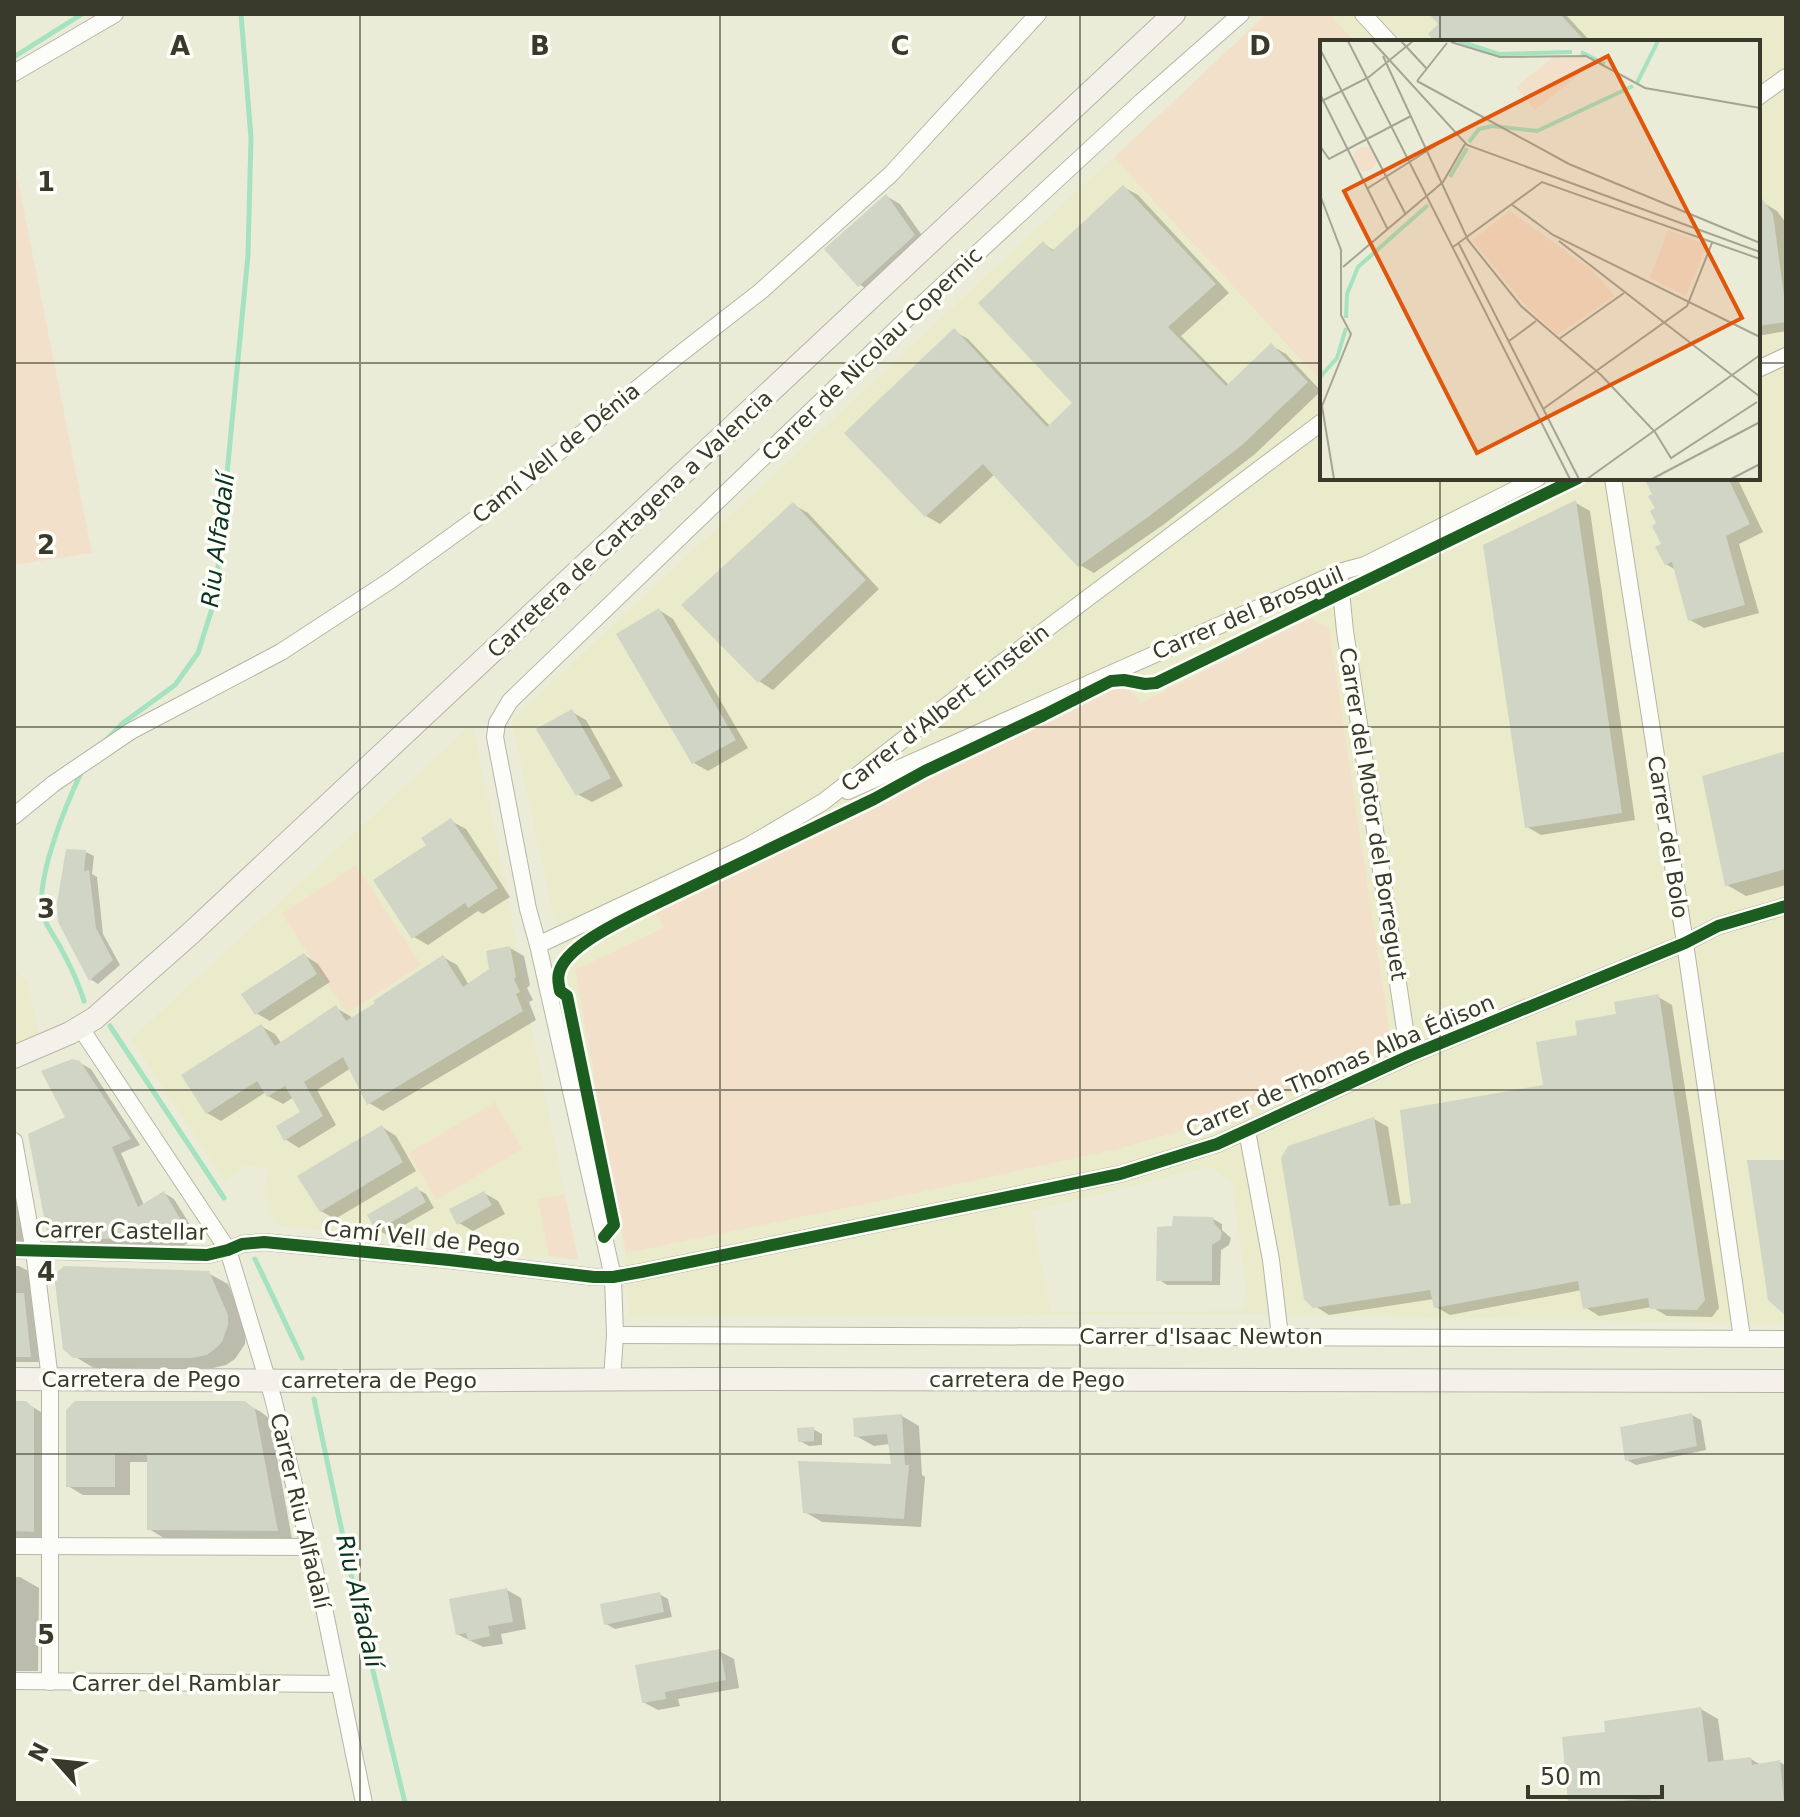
<svg xmlns="http://www.w3.org/2000/svg" width="1800" height="1817" font-family="'DejaVu Sans',sans-serif">
<style>
.built{fill:#eaebca;fill-rule:evenodd}
.green{fill:#f3e0cb}
.shadow{fill:#0003}
.lines{fill:none;stroke-linecap:round;stroke-linejoin:round}
.stream{stroke:#a4e2c0;stroke-width:5}
.building{fill:#d0d5c6}
.street-casing{stroke:#b5b6a6;stroke-width:18}
.secondary-casing{stroke:#b5b6a6;stroke-width:24}
.street{stroke:#fcfcf9;stroke-width:16}
.secondary{stroke:#f3f1ea;stroke-width:22}
.cycleway-casing{stroke:#fefff8;stroke-width:17}
.cycleway{stroke:#1b5e20;stroke-width:12}
.grid{fill:none;stroke:#3a3a2c;stroke-width:2;stroke-opacity:0.55}
.labels{text-anchor:middle;dominant-baseline:central;stroke-width:7;stroke-linejoin:round;paint-order:stroke}
.street-label{font-size:22px;fill:#3a3a2c;stroke:#fefff8}
.water-label{font-size:24px;font-style:italic;fill:#093222;stroke:#fefff8}
.inset-river{fill:none;stroke:#a4e2c0;stroke-width:4}
.inset-road{fill:none;stroke:#a4a593;stroke-width:2}
.view{fill:#df570e;fill-opacity:0.15;stroke:#df570e;stroke-width:4}
.inset-edge{fill:none;stroke:#3a3a2c;stroke-width:4}
.grid-label{font-size:26px;text-anchor:middle;font-weight:bold;fill:#3a3a2c;stroke:#fefff8;stroke-width:7;stroke-linejoin:round;paint-order:stroke}
</style>
<rect width="100%" height="100%" fill="#ebecd8"/>
<!-- built -->
<g class="built">
<path d="M1266,14H1786V1324L1241,1314L630,1316L625,1255L512,720ZM1322,42H1758V478H1322ZM1210,1167L1232,1182L1248,1300L1241,1311L1051,1312L1031,1211Z"/>
<polygon points="472,724 504,875 528,1010 578,1260 438,1248 439,1236 422,1235 421,1242 277,1225 265,1198 268,1168 244,1166 226,1183 131,1039"/>
<polygon points="14,971 27,982 39,1036 14,1044"/>
</g>
<!-- green -->
<g class="green">
<polygon points="1266,14 1329,14 1355,42 1322,42 1322,382 1114,158"/>
<polygon points="14,161 92,553 14,565"/>
<polygon points="1311,618 1329,629 1390,1035 1379,1053 1239,1114 1113,1150 874,1202 626,1253 575,970 663,928 654,908 1125,684 1141,703"/>
<polygon points="356,865 421,965 347,1013 282,914"/>
<polygon points="495,1102 522,1149 436,1200 409,1153"/>
<polygon points="565,1194 578,1260 549,1256 538,1199"/>
</g>
<!-- shadow -->
<g class="shadow">
<polygon points="1432,14 1565,14 1591,42 1438,42 1441,24"/>
<polygon points="1758,176 1762,202 1777,211 1786,223 1786,331 1758,336"/>
<polygon points="1123,187 1138,195 1229,293 1181,336 1230,386 1272,346 1286,354 1321,391 1255,454 1163,525 1094,573 1080,565 995,474 940,524 926,516 847,433 954,331 968,339 1050,426 1075,403 1044,244 1055,251"/>
<polygon points="886,196 900,204 928,244 874,293 860,285"/>
<polygon points="1647,478 1737,478 1763,532 1739,544 1759,613 1704,628 1690,620 1676,570 1666,564 1655,495"/>
<polygon points="1576,503 1590,511 1635,820 1541,835 1527,827"/>
<polygon points="794,505 808,513 879,589 773,690 759,681"/>
<polygon points="659,610 673,619 748,748 708,771 694,763"/>
<polygon points="572,712 586,720 623,786 592,802 577,794"/>
<polygon points="1786,753 1786,885 1746,896 1727,885"/>
<polygon points="451,821 466,829 510,897 483,914 478,911 428,945 414,937 429,845"/>
<polygon points="86,852 94,856 92,874 97,877 103,934 120,965 98,984 90,979 60,921"/>
<polygon points="510,948 524,956 530,985 527,988 533,1000 529,1002 536,1020 383,1111 369,1103 351,1068 317,1090 336,1125 299,1148 285,1139 302,1113 294,1097 283,1104 268,1096 266,1092 221,1121 207,1113 261,1026 275,1034 282,1044 336,1008 350,1016 353,1020 443,957 457,965 469,985 492,970"/>
<polygon points="304,955 318,964 330,982 270,1021 256,1013"/>
<polygon points="1658,997 1672,1005 1719,1308 1712,1317 1667,1316 1652,1307 1599,1316 1585,1307 1582,1290 1450,1315 1436,1307 1434,1299 1329,1315 1315,1306 1374,1119 1388,1127 1401,1207 1413,1205 1546,1086 1580,1037"/>
<polygon points="80,1063 91,1069 140,1145 121,1153 144,1205 164,1193 174,1199 192,1228 193,1235 191,1241 183,1246 60,1243 50,1237 68,1118"/>
<polygon points="382,1127 396,1136 416,1171 335,1219 321,1211"/>
<polygon points="14,1186 25,1241 14,1247"/>
<polygon points="417,1189 426,1194 434,1208 387,1235 378,1230"/>
<polygon points="484,1193 498,1201 505,1214 473,1231 459,1223"/>
<polygon points="1213,1219 1222,1224 1222,1230 1231,1238 1229,1245 1221,1250 1220,1285 1167,1285 1158,1279"/>
<polygon points="14,1266 19,1266 30,1272 40,1362 14,1362"/>
<polygon points="208,1273 228,1284 246,1327 245,1344 235,1359 226,1365 213,1368 94,1368 74,1356"/>
<polygon points="14,1403 26,1403 41,1412 47,1418 47,1539 14,1538"/>
<polygon points="76,1403 245,1403 261,1412 270,1419 292,1539 164,1538 149,1529 149,1462 130,1462 130,1495 83,1495 68,1486"/>
<polygon points="1692,1415 1701,1420 1706,1450 1636,1465 1627,1460"/>
<polygon points="902,1416 919,1426 922,1475 925,1477 921,1527 822,1522 805,1512 893,1466 890,1444 874,1446 856,1436"/>
<polygon points="813,1429 822,1434 822,1445 809,1446 800,1441"/>
<polygon points="14,1577 20,1577 39,1588 38,1671 14,1671"/>
<polygon points="507,1590 521,1598 526,1629 501,1634 503,1644 483,1647 457,1634"/>
<polygon points="659,1594 668,1599 672,1617 615,1629 606,1624"/>
<polygon points="719,1651 734,1659 739,1688 678,1699 680,1706 658,1710 643,1702"/>
<polygon points="1701,1709 1718,1719 1724,1762 1751,1759 1761,1765 1780,1762 1786,1766 1786,1803 1570,1803 1607,1734"/>
</g>
<g class="lines">
<!-- stream -->
<g class="stream">
<polyline points="14,57 82,14"/>
<polyline points="105,741 123,723 175,685 198,653 215,599 248,255 251,138 241,14"/>
<path d="M82,771C67,802 32,885 44,918C48,928 54,936 59,945C69,963 78,981 84,1001"/>
<polyline points="110,1026 224,1198"/>
<polyline points="255,1259 302,1358"/>
<polyline points="314,1399 360,1617 405,1803"/>
</g>
</g>
<!-- building -->
<g class="building">
<polygon points="1429,14 1560,14 1586,42 1435,42 1428,34 1438,24"/>
<polygon points="1123,185 1216,284 1168,327 1226,386 1271,343 1308,382 1241,446 1148,517 1078,567 983,464 925,517 844,433 954,328 1047,427 1072,403 978,303 1043,241 1052,251"/>
<polygon points="1758,193 1773,214 1786,310 1786,322 1758,326"/>
<polygon points="886,194 915,235 858,287 824,249"/>
<polygon points="1644,478 1728,478 1750,524 1726,536 1745,605 1688,621 1672,562 1665,565 1655,547 1661,544 1652,526 1656,523 1650,511 1655,508 1648,496 1652,494"/>
<polygon points="1576,500 1622,813 1525,828 1483,545"/>
<polygon points="793,502 866,580 758,683 681,605"/>
<polygon points="659,608 736,740 692,764 616,634"/>
<polygon points="572,709 611,778 576,796 536,729"/>
<polygon points="1786,751 1786,869 1725,886 1702,776"/>
<polygon points="451,818 498,888 468,908 465,903 412,939 373,880 426,845 421,838"/>
<polygon points="66,849 86,850 84,871 89,870 96,928 113,960 89,981 58,922 57,903"/>
<polygon points="510,946 516,977 514,979 520,992 516,994 523,1011 367,1105 343,1057 304,1082 323,1116 284,1141 276,1126 300,1112 285,1086 267,1097 257,1081 206,1114 181,1075 261,1024 275,1046 336,1005 346,1021 375,1003 373,1001 443,955 463,987 489,969 486,951"/>
<polygon points="304,953 317,974 255,1015 241,994"/>
<polygon points="1659,994 1705,1300 1697,1310 1650,1309 1648,1298 1583,1309 1578,1281 1434,1308 1430,1290 1313,1308 1304,1299 1281,1158 1288,1146 1374,1117 1389,1206 1411,1203 1400,1110 1543,1085 1536,1042 1577,1035 1575,1021 1616,1014 1614,1002"/>
<polygon points="72,1059 80,1061 131,1139 112,1147 138,1207 164,1191 183,1224 182,1232 176,1240 48,1238 28,1134 65,1117 41,1071"/>
<polygon points="382,1125 403,1162 320,1212 297,1176"/>
<polygon points="1747,1160 1786,1160 1786,1316 1768,1300"/>
<polygon points="417,1186 426,1202 376,1231 367,1215"/>
<polygon points="484,1191 492,1205 457,1225 449,1209"/>
<polygon points="1173,1216 1213,1217 1214,1223 1222,1232 1220,1240 1212,1245 1212,1281 1156,1281 1157,1227 1172,1226"/>
<polygon points="64,1266 209,1271 228,1315 228,1325 222,1342 216,1348 207,1355 192,1358 73,1358 63,1349 54,1275"/>
<polygon points="14,1293 24,1293 31,1357 14,1357"/>
<polygon points="14,1401 26,1401 34,1408 34,1532 14,1531"/>
<polygon points="75,1401 245,1401 255,1409 278,1531 147,1530 147,1455 115,1454 115,1487 66,1487 66,1410"/>
<polygon points="1692,1413 1697,1446 1625,1461 1620,1427"/>
<polygon points="902,1414 905,1465 909,1465 904,1519 803,1513 798,1461 891,1464 887,1434 854,1437 853,1418"/>
<polygon points="814,1427 814,1441 798,1442 797,1428"/>
<polygon points="507,1588 513,1622 488,1626 490,1636 468,1641 466,1633 456,1635 449,1599"/>
<polygon points="660,1592 664,1612 604,1625 600,1604"/>
<polygon points="720,1649 726,1680 665,1692 666,1699 642,1703 635,1665"/>
<polygon points="1701,1707 1708,1762 1751,1757 1752,1765 1780,1760 1784,1803 1651,1803 1650,1798 1602,1803 1568,1803 1562,1737 1605,1732 1604,1721"/>
</g>
<g class="lines">
<defs>
<g id="street">
<polyline points="1363,14 1389,42"/>
<polyline points="14,73 115,14"/>
<polyline points="1758,97 1786,77"/>
<polyline points="1758,369 1786,356"/>
<polyline points="1613,478 1685,943 1742,1338"/>
<polyline points="1339,572 1345,631 1409,1056"/>
<polyline points="848,791 1339,572 1365,565 1538,478"/>
<polyline points="14,816 53,784 131,731 281,652 391,580 481,515 680,354 761,291 891,174 1038,14"/>
<polyline points="538,945 748,846 823,802 1004,661 1322,422"/>
<polyline points="80,1027 228,1250 273,1398 324,1608 364,1803"/>
<polyline points="1247,1131 1271,1260 1280,1336"/>
<polyline points="14,1141 34,1251 50,1379 50,1682"/>
<polyline points="14,1250 207,1255 228,1250 242,1244 264,1242 449,1260 594,1277 613,1277 641,1272 1120,1174 1217,1144 1409,1056 1685,943 1718,926 1786,906"/>
<polyline points="615,1335 1786,1339"/>
<polyline points="612,1380 615,1335 613,1277 538,945 528,909 495,737 497,723 510,701 917,309 1141,102 1241,14"/>
<polyline points="14,1546 308,1547"/>
<polyline points="14,1681 338,1684"/>
</g>
<g id="secondary">
<polyline points="14,1057 70,1033 95,1018 190,934 1174,14"/>
<polyline points="14,1379 341,1381 698,1379 1786,1381"/>
</g>
</defs>
<!-- street casing -->
<use href="#street" class="street-casing"/>
<!-- secondary casing -->
<use href="#secondary" class="secondary-casing"/>
<!-- street -->
<use href="#street" class="street"/>
<!-- secondary -->
<use href="#secondary" class="secondary"/>
<defs>
<g id="cycleway">
<path d="M604,1237L614,1225L567,996L560,991C559,985 557,979 559,973C565,946 625,919 649,907L874,799L925,771L1044,715L1111,681L1124,680L1145,684L1156,683L1578,478"/>
<polyline points="14,1250 207,1255 228,1250 242,1244 264,1242 449,1260 594,1277 613,1277 641,1272 1120,1174 1217,1144 1409,1056 1685,943 1718,926 1786,906"/>
</g>
</defs>
<!-- cycleway casing -->
<use href="#cycleway" class="cycleway-casing"/>
<!-- cycleway -->
<use href="#cycleway" class="cycleway"/>
</g>
<!-- grid -->
<path class="grid" d="M360,14V1803M720,14V1803M1080,14V1803M1440,14V42M14,363H1322M1758,363H1786M1440,478V1803M14,727H1786M14,1090H1786M14,1454H1786"/>
<g class="labels">
<!-- street labels -->
<g class="street-label">
<text transform="translate(872 354) rotate(-44)">Carrer de Nicolau Copernic</text>
<text transform="translate(556 453) rotate(-39)">Camí Vell de Dénia</text>
<text transform="translate(630 524) rotate(-43)">Carretera de Cartagena a Valencia</text>
<text transform="translate(1248 613) rotate(-23)">Carrer del Brosquil</text>
<text transform="translate(945 708) rotate(-38)">Carrer d'Albert Einstein</text>
<text transform="translate(1373 814) rotate(81)">Carrer del Motor del Borreguet</text>
<text transform="translate(1668 837) rotate(81)">Carrer del Bolo</text>
<text transform="translate(1340 1066) rotate(-23)">Carrer de Thomas Alba Édison</text>
<text transform="translate(121 1231) rotate(1)">Carrer Castellar</text>
<text transform="translate(422 1238) rotate(6)">Camí Vell de Pego</text>
<text x="1201" y="1336">Carrer d'Isaac Newton</text>
<text x="141" y="1379">Carretera de Pego</text>
<text x="1027" y="1379">carretera de Pego</text>
<text x="379" y="1380">carretera de Pego</text>
<text transform="translate(300 1511) rotate(77)">Carrer Riu Alfadalí</text>
<text x="176" y="1683">Carrer del Ramblar</text>
</g>
<!-- water labels -->
<g class="water-label">
<text transform="translate(218 540) rotate(-83)">Riu Alfadalí</text>
<text transform="translate(359 1601) rotate(77)">Riu Alfadalí</text>
</g>
</g>
<!-- overview -->
<g transform="translate(1320 40)">
<rect width="440" height="440" fill="#ebecd8"/>
<path d="M261,16L275,22L215,70L196,47L233,17ZM33 119a12 12 0 1 1 24 0a12 12 0 1 1-24 0ZM190,171L272,230L295,256L237,295L203,263L152,200ZM348,190L387,205L366,256L330,238Z" fill="#f3e0cb"/>
<path class="inset-river" d="M139,1L179,14L252,12M261,12L285,24M317,43L338,1M149,102L159,89L172,86L217,91L313,46M130,137L147,108M26,278L27,254L38,227L108,165M0,337L17,318L26,288"/>
<path class="inset-road" d="M28,1L250,439M52,1L147,105L440,212M81,1L106,28M131,2L180,17L266,16L325,48L440,68M0,9L86,175M63,16L148,200L201,266L281,335L335,392L351,418L437,362M97,41L249,124L440,203M97,41L127,3M0,54L68,190M0,62L49,37L93,1M0,106L9,119L91,76M48,148L134,94M0,155L21,210V275L31,294L2,366L14,439M191,164L233,195L440,297M239,201L439,356M139,204L259,439M133,207L222,142L440,219M23,227L123,142L145,104M239,299L304,253M189,301L216,281M223,369L367,266L392,203M267,439L440,315M332,439L440,382M411,439L440,424"/>
<path class="view" d="M288,16L422,278L157,413L24,151Z"/>
<rect width="440" height="440" class="inset-edge"/>
</g>
<g class="grid-label">
<text x="180" y="55">A</text>
<text x="540" y="55">B</text>
<text x="900" y="55">C</text>
<text x="1260" y="55">D</text>
<text x="46" y="191">1</text>
<text x="46" y="554">2</text>
<text x="46" y="918">3</text>
<text x="46" y="1281">4</text>
<text x="46" y="1644">5</text>
</g>
<!-- border -->
<rect width="1800" height="1817" fill="none" stroke="#3a3a2c" stroke-width="32"/>
<!-- north arrow -->
<g transform="translate(56 1761) rotate(297)" stroke="#fefff8" stroke-width="6" paint-order="stroke">
<path d="M0-6L14 30L0 20L-14 30Z" fill="#3a3a2c"/>
<text y="-12" font-size="22" font-weight="bold" text-anchor="middle" fill="#3a3a2c">N</text>
</g>
<!-- scale -->
<path d="M1528 1785v12h134v-12" fill="none" stroke="#3a3a2c" stroke-width="4"/>
<text x="1540" y="1785" font-size="24" fill="#3a3a2c" stroke="#fefff8" stroke-width="6" paint-order="stroke">50 m</text>
</svg>
